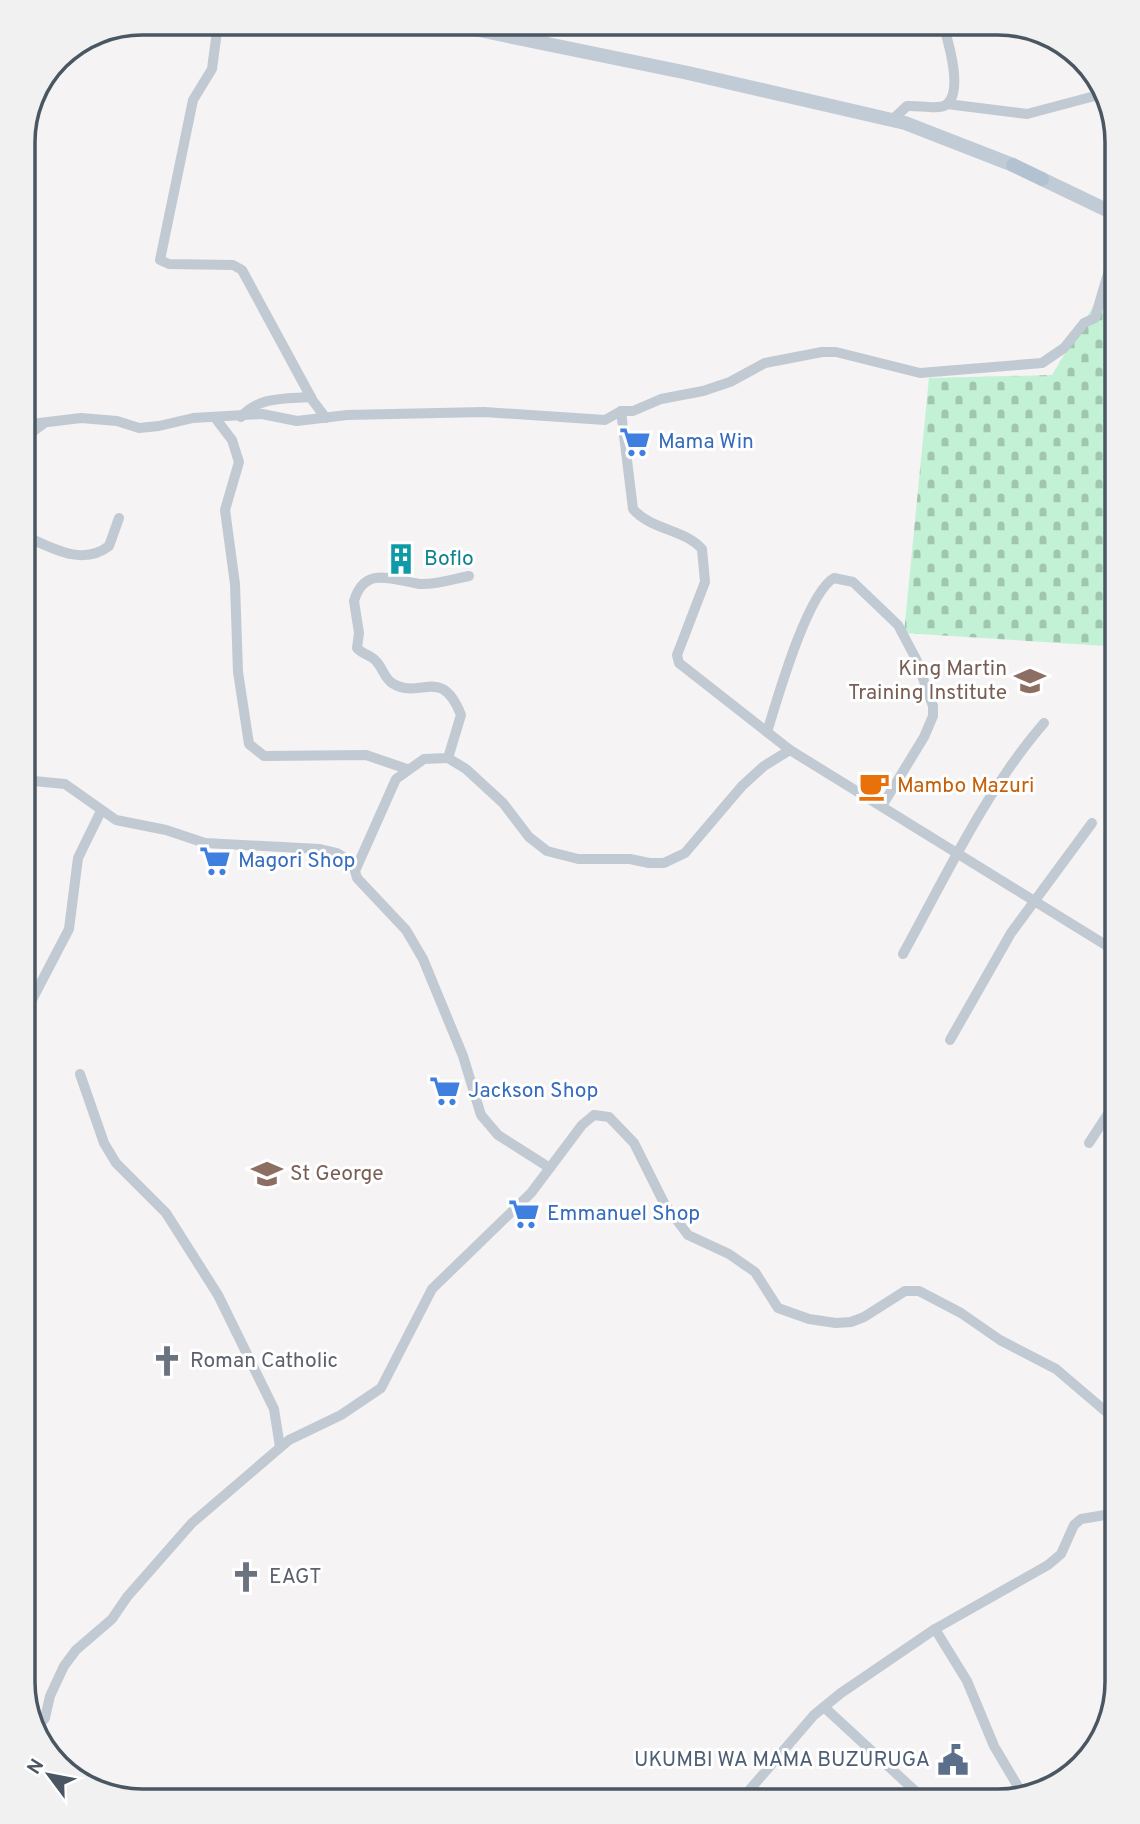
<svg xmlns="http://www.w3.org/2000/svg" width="1140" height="1824" font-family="Overpass,sans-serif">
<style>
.cemetery{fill:url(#cemetery-stones)}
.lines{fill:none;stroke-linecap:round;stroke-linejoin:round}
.minor{stroke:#c1cad2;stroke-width:10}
.secondary{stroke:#c1cbd6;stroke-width:14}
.primary{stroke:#b3c2d1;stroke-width:14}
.labels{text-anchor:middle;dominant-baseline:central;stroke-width:6;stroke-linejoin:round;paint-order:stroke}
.shop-label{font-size:21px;fill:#366cbe;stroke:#fff;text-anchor:start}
.culture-label{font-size:21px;fill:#0d838f;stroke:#fff;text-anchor:start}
.education-label{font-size:21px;fill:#785e54;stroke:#fff;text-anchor:end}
.food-label{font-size:21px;fill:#c56008;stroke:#fff;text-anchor:start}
.worship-label{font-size:21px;fill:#5b616d;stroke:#fff;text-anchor:start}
.service-label{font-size:21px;fill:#4e5e75;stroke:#fff;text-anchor:end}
.rim{fill:none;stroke:#4a5661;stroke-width:3.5}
</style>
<defs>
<pattern id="cemetery-stones" width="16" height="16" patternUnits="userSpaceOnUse" patternTransform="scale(1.75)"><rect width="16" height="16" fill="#c3f1d5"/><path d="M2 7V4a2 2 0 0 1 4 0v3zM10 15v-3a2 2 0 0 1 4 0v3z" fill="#a0c6b0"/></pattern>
</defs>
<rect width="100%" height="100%" fill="#f5f3f3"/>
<!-- cemetery -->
<polygon class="cemetery" points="1117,267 1117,621 1106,646 904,633 929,378 1052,375"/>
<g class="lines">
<!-- minor -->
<g class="minor">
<polyline points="217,31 212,69 193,100 160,260 169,264 233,265 242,270 313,401 326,418"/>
<polyline points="947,104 1027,114 1106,93"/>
<path d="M891,121L907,106C917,105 938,110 946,105C964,92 948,41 943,24"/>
<path d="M621,411L633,509C651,530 684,529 702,549L705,582L677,655L679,663L790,750L1117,952"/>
<path d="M241,417C259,396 285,399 311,397"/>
<polyline points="216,419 232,440 239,462 225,510 235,584 238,672 249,744 264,756 366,755 407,769"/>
<polyline points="23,425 81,418 117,421 139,428 159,426 193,418 262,414 297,421 347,415 484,412 605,420 621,411 633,411 661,399 703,391 730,382 765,363 822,352 836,352 920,373 1042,363 1064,348 1084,323 1095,318 1117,243"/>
<polyline points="23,439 43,424"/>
<path d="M23,535C50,547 82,567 109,546L119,518"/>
<path d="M767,732C777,700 807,593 834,578L853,582L898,625L916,659L933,706V716L924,737L882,806"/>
<path d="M448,758L461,715C441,664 420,701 392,683C384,678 382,666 375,660C370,655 362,654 357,648L359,633L354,601C365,564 395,581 420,584C435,585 454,579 469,576"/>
<polyline points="23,780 65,784 116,820 166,830 205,843 320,849 337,853 357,865"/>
<path d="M903,954C946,876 986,790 1044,723"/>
<polyline points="23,1017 69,929 78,858 101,811"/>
<polyline points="950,1040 1011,933 1092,823"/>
<polyline points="80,1074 104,1143 116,1163 166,1213 218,1295 274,1409 280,1447"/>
<polyline points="1089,1143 1117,1100"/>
<polyline points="550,1168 498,1135 481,1115 463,1056 423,959 406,930 357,878 355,871 396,779 424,759 448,758 466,769 503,803 529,837 547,851 578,859 630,859 649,863 664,863 685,853 742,786 764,766 790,750"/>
<polyline points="935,1629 967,1681 994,1746 1023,1795"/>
<polyline points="824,1707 926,1801"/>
<polyline points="34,1730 45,1718 50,1696 64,1666 76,1650 112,1619 127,1597 192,1523 289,1440 341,1415 381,1388 432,1289 531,1193 582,1125 594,1115 609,1117 634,1143 664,1203 688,1235 729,1254 755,1272 778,1308 809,1319 836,1323 851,1322 864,1317 905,1291 919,1291 961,1313 1000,1340 1056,1369 1117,1421"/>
<polyline points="740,1801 814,1715 841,1693 935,1629 1048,1565 1061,1554 1074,1525 1081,1519 1117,1513"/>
</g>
<!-- secondary -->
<g class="secondary">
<polyline points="469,28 688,73 905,123 1013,165"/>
<polyline points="1042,179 1117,215"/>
</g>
<!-- primary -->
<polyline class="primary" points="1013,165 1042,179"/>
</g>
<!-- icons -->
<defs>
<symbol id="supermarket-bare" viewBox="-9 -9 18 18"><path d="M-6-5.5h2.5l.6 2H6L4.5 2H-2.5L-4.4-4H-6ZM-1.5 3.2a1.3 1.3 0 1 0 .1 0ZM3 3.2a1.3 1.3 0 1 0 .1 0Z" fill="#3f7fe0" stroke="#fff" stroke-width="2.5" paint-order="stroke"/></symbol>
<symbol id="building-bare" viewBox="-9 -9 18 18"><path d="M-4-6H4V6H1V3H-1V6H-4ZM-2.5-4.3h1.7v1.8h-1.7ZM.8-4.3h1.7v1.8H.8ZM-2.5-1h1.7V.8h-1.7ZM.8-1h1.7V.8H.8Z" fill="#0f9aa8" stroke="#fff" stroke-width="2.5" paint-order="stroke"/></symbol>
<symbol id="university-bare" viewBox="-9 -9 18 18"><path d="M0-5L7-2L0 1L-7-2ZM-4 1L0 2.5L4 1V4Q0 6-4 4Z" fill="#8d6e63" stroke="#fff" stroke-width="2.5" paint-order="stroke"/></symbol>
<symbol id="cafe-bare" viewBox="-9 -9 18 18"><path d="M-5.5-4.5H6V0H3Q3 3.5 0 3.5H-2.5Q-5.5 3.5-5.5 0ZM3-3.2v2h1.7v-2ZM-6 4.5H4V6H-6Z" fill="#e8710a" stroke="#fff" stroke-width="2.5" paint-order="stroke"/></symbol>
<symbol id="school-bare" viewBox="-9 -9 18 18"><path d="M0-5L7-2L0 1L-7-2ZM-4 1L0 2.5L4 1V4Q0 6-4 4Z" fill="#8d6e63" stroke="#fff" stroke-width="2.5" paint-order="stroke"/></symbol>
<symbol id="church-bare" viewBox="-9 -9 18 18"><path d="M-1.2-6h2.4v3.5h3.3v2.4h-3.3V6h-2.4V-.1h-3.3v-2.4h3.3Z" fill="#6b7280" stroke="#fff" stroke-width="2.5" paint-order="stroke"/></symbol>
<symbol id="civic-bare" viewBox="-9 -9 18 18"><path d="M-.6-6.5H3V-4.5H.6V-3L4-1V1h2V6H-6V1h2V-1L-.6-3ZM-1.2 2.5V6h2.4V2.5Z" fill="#5c6f8a" stroke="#fff" stroke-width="2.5" paint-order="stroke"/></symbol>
</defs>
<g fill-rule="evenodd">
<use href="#supermarket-bare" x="613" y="420" width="44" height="44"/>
<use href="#building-bare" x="379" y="537" width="44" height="44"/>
<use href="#university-bare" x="1008" y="659" width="44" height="44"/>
<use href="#cafe-bare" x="852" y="764" width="44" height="44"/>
<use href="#supermarket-bare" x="193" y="839" width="44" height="44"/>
<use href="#supermarket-bare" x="423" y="1069" width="44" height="44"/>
<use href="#school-bare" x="245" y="1152" width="44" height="44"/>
<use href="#supermarket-bare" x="502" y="1192" width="44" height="44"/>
<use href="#church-bare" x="145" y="1339" width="44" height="44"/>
<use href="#church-bare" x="224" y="1555" width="44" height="44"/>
<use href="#civic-bare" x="931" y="1738" width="44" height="44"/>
</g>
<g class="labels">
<!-- shop labels -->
<g class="shop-label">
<text x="658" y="442">Mama Win</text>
<text x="238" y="861">Magori Shop</text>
<text x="468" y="1091">Jackson Shop</text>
<text x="547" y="1214">Emmanuel Shop</text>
</g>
<!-- culture labels -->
<g class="culture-label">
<text x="424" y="559">Boflo</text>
</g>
<!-- education labels -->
<g class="education-label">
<text x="1007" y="669">King Martin<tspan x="1007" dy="24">Training Institute</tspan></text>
<text x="290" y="1174" text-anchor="start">St George</text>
</g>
<!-- food labels -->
<g class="food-label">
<text x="897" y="786">Mambo Mazuri</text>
</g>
<!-- worship labels -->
<g class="worship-label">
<text x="190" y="1361">Roman Catholic</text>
<text x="269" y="1577">EAGT</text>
</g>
<!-- service labels -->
<g class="service-label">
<text x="930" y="1760">UKUMBI WA MAMA BUZURUGA</text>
</g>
</g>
<!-- crop -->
<path d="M0 0H1140V1824H0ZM142 35H998A107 107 0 0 1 1105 142V1682A107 107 0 0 1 998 1789H142A107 107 0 0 1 35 1682V142A107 107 0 0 1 142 35Z" fill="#f1f1f2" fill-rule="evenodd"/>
<path class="rim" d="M142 35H998A107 107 0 0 1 1105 142V1682A107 107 0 0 1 998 1789H142A107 107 0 0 1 35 1682V142A107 107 0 0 1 142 35Z"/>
<!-- north arrow -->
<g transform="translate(49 1775) rotate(302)" stroke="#ffffff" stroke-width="5" paint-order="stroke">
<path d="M0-5L12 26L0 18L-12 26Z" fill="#4a5661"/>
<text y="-10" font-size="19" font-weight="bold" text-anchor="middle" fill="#4a5661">N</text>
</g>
</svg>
